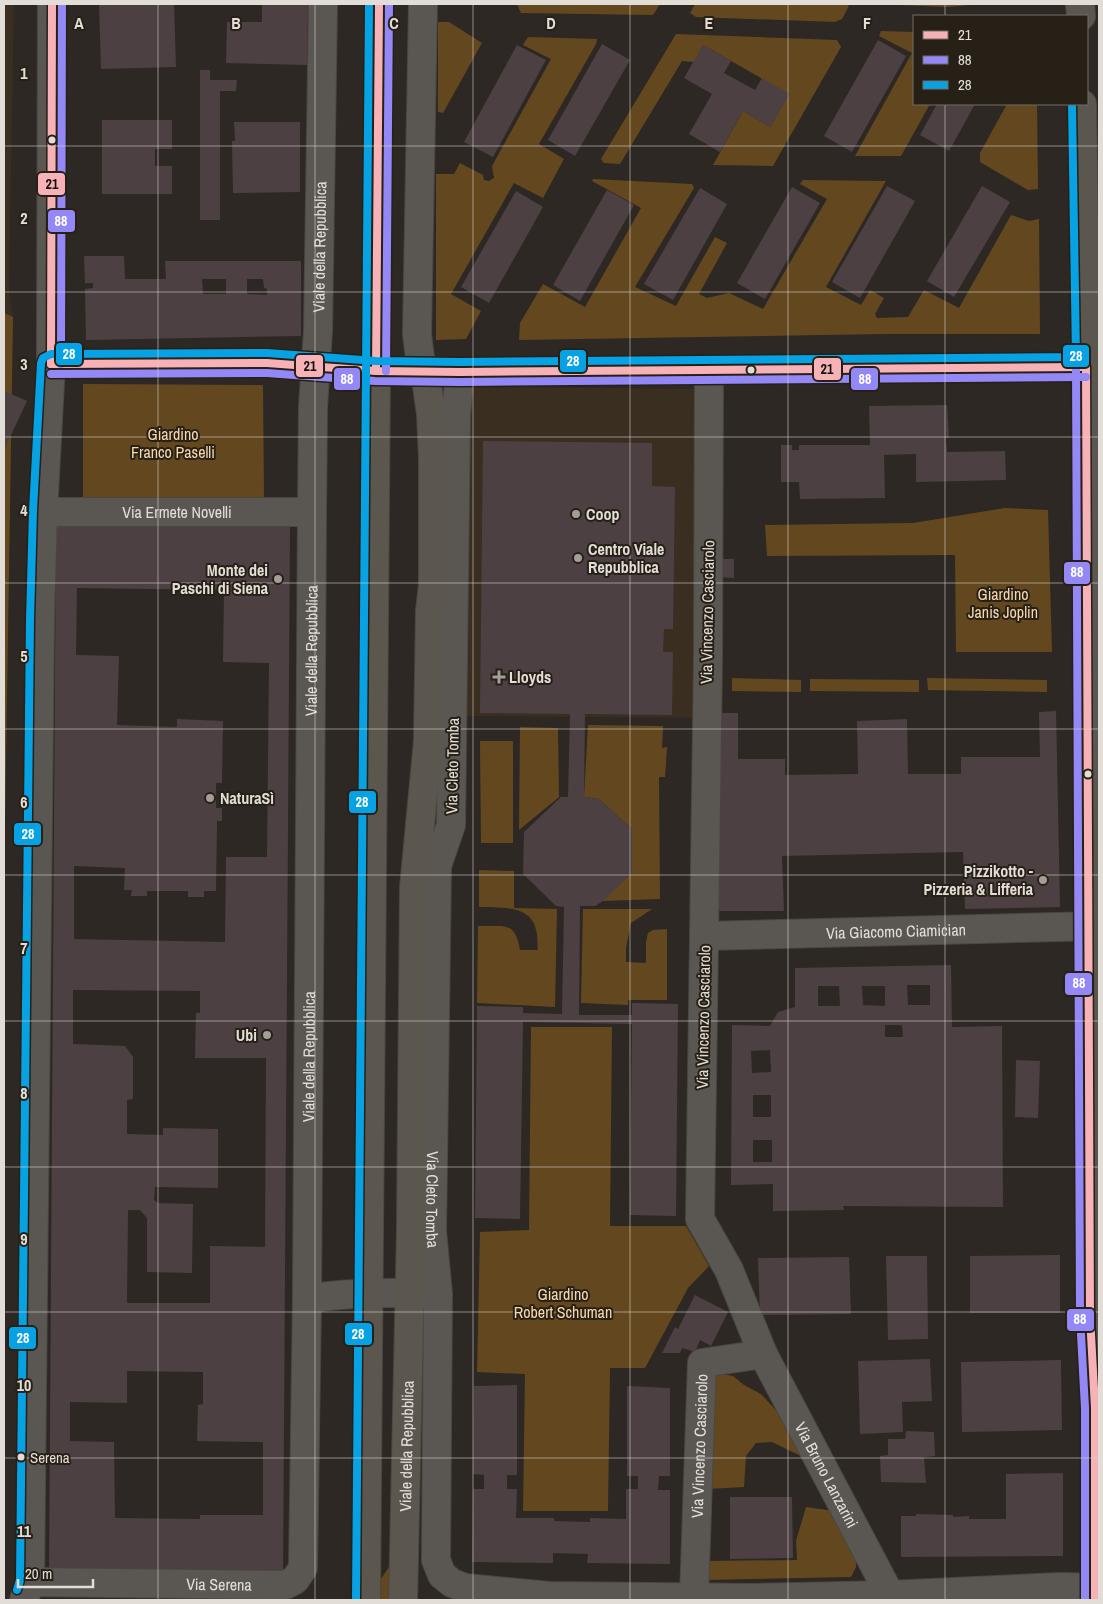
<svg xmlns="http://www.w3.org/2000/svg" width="1103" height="1604" font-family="'Archivo Narrow',sans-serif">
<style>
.built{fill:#392e20}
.green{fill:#63481f}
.building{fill:#4d4043;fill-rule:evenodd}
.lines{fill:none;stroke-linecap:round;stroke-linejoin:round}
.minor-casing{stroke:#4a4641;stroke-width:30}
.tertiary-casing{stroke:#4a4641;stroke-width:30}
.secondary-casing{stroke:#4a4641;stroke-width:30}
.minor{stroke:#5a5753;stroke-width:28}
.tertiary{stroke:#5a5753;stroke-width:28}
.secondary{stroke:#5c574e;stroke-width:28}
.bus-1-casing{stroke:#272016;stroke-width:11}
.bus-2-casing{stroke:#272016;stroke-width:11}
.bus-3-casing{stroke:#272016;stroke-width:11}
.bus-1{stroke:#f6b2b6;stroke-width:8}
.bus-2{stroke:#9488f6;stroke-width:8}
.bus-3{stroke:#06a2e4;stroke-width:8}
.grid{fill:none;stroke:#e2ddd7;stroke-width:1;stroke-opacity:0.55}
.bus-dot{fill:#e2ddd7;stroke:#272016;stroke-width:2}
.poi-dot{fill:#a39e98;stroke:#272016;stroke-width:2}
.labels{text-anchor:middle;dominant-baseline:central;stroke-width:4;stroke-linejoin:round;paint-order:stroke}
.bus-label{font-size:15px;fill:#e2ddd7;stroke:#272016;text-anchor:start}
.street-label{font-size:16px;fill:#e2ddd7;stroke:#272016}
.park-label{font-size:16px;fill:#f8d7ac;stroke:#272016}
.poi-label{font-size:16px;font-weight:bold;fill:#e2ddd7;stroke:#272016;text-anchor:start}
.grid-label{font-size:16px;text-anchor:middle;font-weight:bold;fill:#e2ddd7;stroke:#272016;stroke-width:4;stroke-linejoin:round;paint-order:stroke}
.line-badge{stroke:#272016;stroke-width:2}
.badge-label{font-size:14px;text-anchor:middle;font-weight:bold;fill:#fff}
.pale-badge-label{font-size:14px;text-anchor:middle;font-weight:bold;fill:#111}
</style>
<rect width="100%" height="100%" fill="#2d2823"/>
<!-- built -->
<g class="built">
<polygon points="4,4 14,4 9,291 13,317 4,313"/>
<polygon points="467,387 694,389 717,408 714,718 464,716"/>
</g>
<!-- green -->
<g class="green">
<polygon points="517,4 660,4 653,15 521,13"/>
<polygon points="695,4 845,4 849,6 842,19 835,22 696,17 690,13"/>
<polygon points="899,4 981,4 948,7 899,5"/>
<polygon points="438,22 449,22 482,43 443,113 438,112"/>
<polygon points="881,31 914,32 914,104 930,104 901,156 855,156 912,53 879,36"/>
<polygon points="676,34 837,40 841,47 773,166 713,165 743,111 770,127 789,94 703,45 694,62 682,61 620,164 604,163 601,159"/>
<polygon points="528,37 597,39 596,44 539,144 564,159 543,198 514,183 451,294 481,311 466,339 436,340 436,174 454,174 460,163 483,175 484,180 489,181 494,178 492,166 551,59 523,45"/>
<polygon points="1007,104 1037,104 1038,189 1028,190 980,162 980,153"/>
<polygon points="593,179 692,184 694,188 635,287 676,306 715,237 727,243 699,294 707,298 729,293 763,309 827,199 800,184 803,180 886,181 826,287 861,305 870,290 884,298 875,314 877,318 908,317 924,290 959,308 1011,215 1029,221 1039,219 1040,334 885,334 519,340 520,323 543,284 585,307 641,208 592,181"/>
<polygon points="4,313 13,317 4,889"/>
<polygon points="83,384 263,385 264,503 83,503"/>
<polygon points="1005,508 1048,510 1052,652 956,652 955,555 767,556 765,525 913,523"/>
<polygon points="732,678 801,680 801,692 732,691"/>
<polygon points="927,678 1047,680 1047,692 928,690"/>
<polygon points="810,679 919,680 919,692 810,691"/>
<polygon points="588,725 663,726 662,748 667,747 665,777 659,777 660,899 603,901 632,829 599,799 584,797"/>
<polygon points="520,727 558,728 559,797 519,830"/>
<polygon points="480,741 513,741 513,843 481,843"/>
<path d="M479,870L514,871V908L557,909L555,1007L477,1003L478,926C504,927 515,920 520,950H538C537,943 538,936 536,930C531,904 498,908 479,907Z"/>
<polygon points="583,909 652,909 631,923 626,948 626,962 646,963 646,942 648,933 653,930 667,929 667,1000 628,1000 628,1005 581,1003"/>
<polygon points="531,1027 612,1027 610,1226 686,1226 709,1266 688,1288 645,1368 610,1368 608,1511 523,1511 525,1374 477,1372 480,1232 529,1230"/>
<polygon points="723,1374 733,1376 744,1385 761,1394 784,1419 807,1459 772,1442 756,1443 746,1456 744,1487 707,1489 714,1376"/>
<polygon points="806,1507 834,1511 856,1559 856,1567 851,1577 706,1580 706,1561 797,1560 796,1541"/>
<polygon points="395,1558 393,1600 381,1600 381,1579"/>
</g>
<!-- building -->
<g class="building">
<polygon points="99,4 174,4 176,67 101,69"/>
<polygon points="262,4 308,4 307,65 226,63 227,22 262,22"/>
<polygon points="878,40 906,56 852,152 824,136"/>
<polygon points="602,44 630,60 575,156 548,140"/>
<polygon points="517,45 546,60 493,157 464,142"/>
<polygon points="703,45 731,61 724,73 755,90 762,78 790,94 770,127 743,111 720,152 689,134 712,94 684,78"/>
<polygon points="200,70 210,70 210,80 237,80 236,91 220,91 220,220 200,220"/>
<polygon points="937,104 975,104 949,151 920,135"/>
<polygon points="102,120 172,120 172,149 155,149 155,166 172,166 172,194 102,194"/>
<polygon points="234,122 300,122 300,192 233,193 232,141 235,141"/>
<polygon points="887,186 915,201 860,298 832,282"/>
<polygon points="982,186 1010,202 954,297 927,281"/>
<polygon points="792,187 820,203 765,299 737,283"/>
<polygon points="700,188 727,204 673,300 644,284"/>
<polygon points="607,190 634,205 580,301 553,285"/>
<polygon points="516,191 543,207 489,303 461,287"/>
<path d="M84,256H124L125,279H166L165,261H301V336L86,340L85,289L93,288V283H85ZM202,279H226V294H203ZM247,279H263L264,288L267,289V295L247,294Z"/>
<polygon points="4,391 27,401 4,450"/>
<polygon points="947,405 949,438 946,438 947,452 1005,451 1006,480 916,482 916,454 884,455 885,498 800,499 799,482 781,482 781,445 792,445 792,450 799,450 799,445 870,445 869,406"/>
<polygon points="483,441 652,443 652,486 675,487 673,629 664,629 663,652 673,652 672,715 585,714 584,797 599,799 632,829 632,873 603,901 595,906 580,906 579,1015 632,1015 632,1003 678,1004 676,1216 630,1215 632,1024 523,1022 520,1219 475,1218 477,1006 523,1007 523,1013 562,1014 564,907 556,906 523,874 524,832 561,797 568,797 570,714 480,713"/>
<path d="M56,525L290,527L283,1577L49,1574ZM77,588L224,590L223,662L269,663L267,857H226L225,942L74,939V866L125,868L124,890H132L131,896H147V891H188V897H204V891H216L217,821H222V808H216V783H222L223,721L177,719V727L117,725L119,656L76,655ZM73,990L200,991V1013H196L195,1058H266L265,1247L210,1246V1303H127L128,1210H140L147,1218V1272L192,1273L193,1204L158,1203L154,1200L155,1187L218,1188V1129L163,1128V1135L127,1134V1100L133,1099V1057L125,1046L73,1044ZM127,1371L203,1372V1404L198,1405L197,1441L263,1442V1515H200V1519L115,1518L114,1442L70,1441V1402L127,1403Z"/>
<polygon points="716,559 734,559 734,578 716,577"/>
<polygon points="1056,711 1060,907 965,909 963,852 782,856 784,911 717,911 721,713 738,713 738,759 785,759 785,775 858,774 857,721 907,719 908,774 961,774 961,757 1040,757 1039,712"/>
<path d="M951,965L952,1027L1002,1026L1003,1207L843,1206L844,1210L773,1211V1184L731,1185L732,1025L770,1026L778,1012L795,1007V968ZM907,985H930V1005H908ZM818,986H839L840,1006H818ZM862,986H885V1006L863,1005ZM885,1025H902L903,1037H885ZM770,1050L771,1072L752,1073L751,1051ZM753,1095H771V1117H753ZM753,1140H772V1162H753Z"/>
<polygon points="1016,1060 1040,1061 1038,1118 1015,1117"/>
<polygon points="1060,1255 1060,1313 970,1313 970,1256"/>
<polygon points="886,1256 927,1256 928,1339 888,1340"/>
<polygon points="849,1257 851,1314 760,1315 758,1258"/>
<polygon points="695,1295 728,1312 711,1346 700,1340 695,1352 682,1348 680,1353 662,1353 675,1327 678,1329"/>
<polygon points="930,1359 932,1401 902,1402 903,1432 860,1434 858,1361"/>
<polygon points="1061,1360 1062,1430 962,1432 961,1362"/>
<polygon points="517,1385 517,1475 507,1475 507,1489 517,1489 516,1518 554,1518 554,1521 590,1522 590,1518 626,1519 626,1489 638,1489 638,1476 627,1476 627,1386 670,1388 670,1476 659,1476 658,1490 670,1490 670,1564 587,1563 588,1554 553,1553 553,1563 472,1562 473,1489 484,1489 484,1475 473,1474 474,1386"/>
<polygon points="906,1431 934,1432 935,1456 924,1457 926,1483 881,1482 880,1456 888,1455 888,1439 905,1439"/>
<polygon points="1063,1473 1063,1556 901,1557 901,1516 916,1516 916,1514 953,1515 953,1517 969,1516 969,1519 1006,1519 1006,1474"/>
<polygon points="730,1497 792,1497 793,1558 730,1559"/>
</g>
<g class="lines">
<defs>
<g id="minor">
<polyline points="423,4 417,334 420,358 425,371"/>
<polyline points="51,364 267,363 376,371"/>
<path id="s1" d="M709,370L708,658L700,1219L729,1270L763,1354L890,1595"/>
<path id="s2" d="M460,372L456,415L451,825L437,866L432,1231L438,1294L436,1560L442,1575L452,1583L465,1588L549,1596L755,1598L890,1595L1061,1587L1099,1588"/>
<path id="s3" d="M43,512H312"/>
<path id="s4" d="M704,936L1099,926"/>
<path d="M307,1299C349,1292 390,1292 432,1294"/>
<path id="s5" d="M30,1582L285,1585L295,1580L303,1568L307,1299L312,512L313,407L318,331L323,4"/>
<path id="s6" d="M694,1598L702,1363L763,1354"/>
<polyline points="24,1600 30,1582 40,620 43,512 51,364 52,4"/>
</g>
<polyline id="tertiary" points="1086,367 1090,1316 1095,1408 1095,1600"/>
<g id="secondary">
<polyline points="1080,4 1081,16"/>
<polyline points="376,371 460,372 1086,367 1082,104"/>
<polyline points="366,1600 379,4"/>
<path id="s7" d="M403,1600L411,1230L414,888L428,741L430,611L433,585V458L431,414L425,371"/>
</g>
</defs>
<!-- minor casing -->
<use href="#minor" class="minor-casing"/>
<!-- tertiary casing -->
<use href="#tertiary" class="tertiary-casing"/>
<!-- secondary casing -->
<use href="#secondary" class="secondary-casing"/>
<!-- minor -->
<use href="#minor" class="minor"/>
<!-- tertiary -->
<use href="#tertiary" class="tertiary"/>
<!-- secondary -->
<use href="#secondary" class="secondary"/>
<defs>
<g id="bus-1">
<polyline points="51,364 267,363 376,371 460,372 1086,367"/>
<polyline points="51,364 52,4"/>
<polyline points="1086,367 1090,1316 1095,1408 1095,1600"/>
<polyline points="376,371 379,4"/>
</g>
<g id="bus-2">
<polyline points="61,364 62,4"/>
<polyline points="1076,367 1080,1316 1085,1408 1085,1600"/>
<polyline points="386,371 389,4"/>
<polyline points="51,374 267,373 375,381 460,382 1086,377"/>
</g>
<g id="bus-3">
<polyline points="17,1590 20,1580 30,620 33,511 41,363 43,358 51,354 267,353 376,361 460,362 1076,357 1072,104"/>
<polyline points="356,1600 369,4"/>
</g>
</defs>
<!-- bus-1 casing -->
<use href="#bus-1" class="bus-1-casing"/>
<!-- bus-2 casing -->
<use href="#bus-2" class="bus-2-casing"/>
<!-- bus-3 casing -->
<use href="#bus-3" class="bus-3-casing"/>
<!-- bus-1 -->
<use href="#bus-1" class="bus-1"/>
<!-- bus-2 -->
<use href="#bus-2" class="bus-2"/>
<!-- bus-3 -->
<use href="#bus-3" class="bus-3"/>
</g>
<!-- grid -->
<path class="grid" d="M158,4V1600M315,4V1600M473,4V1600M630,4V1600M788,4V1600M945,4V16M945,104V1600M4,146H1099M4,292H1099M4,437H1099M4,583H1099M4,729H1099M4,875H1099M4,1021H1099M4,1167H1099M4,1312H1099M4,1458H1099"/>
<!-- markers -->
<g class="bus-dot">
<circle cx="52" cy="140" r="4.5"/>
<circle cx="751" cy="370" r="4.5"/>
<circle cx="1088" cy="774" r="4.5"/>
<circle cx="21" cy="1457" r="4.5"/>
</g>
<g class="poi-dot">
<circle cx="576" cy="514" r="5"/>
<circle cx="578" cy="558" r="5"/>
<circle cx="278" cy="579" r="5"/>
<path d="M496.5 669.5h5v5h5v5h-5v5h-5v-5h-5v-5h5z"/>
<circle cx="210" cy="798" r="5"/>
<circle cx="1043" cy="880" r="5"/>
<circle cx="267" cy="1035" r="5"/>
</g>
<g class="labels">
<!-- bus labels -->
<g class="bus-label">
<text x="30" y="1457">Serena</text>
</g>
<!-- street labels -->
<g class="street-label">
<text stroke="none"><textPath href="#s5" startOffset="1602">Viale della Repubblica</textPath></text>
<text stroke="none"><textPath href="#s3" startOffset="134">Via Ermete Novelli</textPath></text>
<text transform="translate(707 612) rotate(-89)">Via Vincenzo Casciarolo</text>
<text stroke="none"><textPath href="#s5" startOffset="1198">Viale della Repubblica</textPath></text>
<text transform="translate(452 766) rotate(-89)">Via Cleto Tomba</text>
<text stroke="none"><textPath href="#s4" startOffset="192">Via Giacomo Ciamician</textPath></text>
<text transform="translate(703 1017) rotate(-89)">Via Vincenzo Casciarolo</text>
<text stroke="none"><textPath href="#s5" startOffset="792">Viale della Repubblica</textPath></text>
<text stroke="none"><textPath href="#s2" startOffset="830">Via Cleto Tomba</textPath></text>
<text stroke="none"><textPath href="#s6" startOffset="152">Via Vincenzo Casciarolo</textPath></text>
<text stroke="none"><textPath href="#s7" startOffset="154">Viale della Repubblica</textPath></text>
<text stroke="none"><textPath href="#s1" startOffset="1135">Via Bruno Lanzarini</textPath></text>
<text stroke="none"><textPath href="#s5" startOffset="189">Via Serena</textPath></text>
</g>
<!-- park labels -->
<g class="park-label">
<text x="173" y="434">Giardino<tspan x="173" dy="18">Franco Paselli</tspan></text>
<text x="1003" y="594">Giardino<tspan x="1003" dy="18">Janis Joplin</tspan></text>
<text x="563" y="1294">Giardino<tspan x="563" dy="18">Robert Schuman</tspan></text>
</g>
<!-- poi labels -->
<g class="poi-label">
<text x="586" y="514">Coop</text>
<text x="588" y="549">Centro Viale<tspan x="588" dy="18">Repubblica</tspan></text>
<text x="268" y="570" text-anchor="end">Monte dei<tspan x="268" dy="18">Paschi di Siena</tspan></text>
<text x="509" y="677">Lloyds</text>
<text x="220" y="798">NaturaSì</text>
<text x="1033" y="871" text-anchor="end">Pizzikotto -<tspan x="1033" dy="18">Pizzeria &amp; Lifferia</tspan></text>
<text x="257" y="1035" text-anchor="end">Ubi</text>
</g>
</g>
<g class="grid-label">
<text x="79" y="29">A</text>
<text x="236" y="29">B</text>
<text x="394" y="29">C</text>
<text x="551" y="29">D</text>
<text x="709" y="29">E</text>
<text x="867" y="29">F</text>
<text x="24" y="79">1</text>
<text x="24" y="224">2</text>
<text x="24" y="370">3</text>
<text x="24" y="516">4</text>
<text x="24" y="662">5</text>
<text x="24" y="808">6</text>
<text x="24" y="954">7</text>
<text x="24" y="1099">8</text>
<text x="24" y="1245">9</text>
<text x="24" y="1391">10</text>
<text x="24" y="1537">11</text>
</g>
<g class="line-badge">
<rect x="37" y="172" width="29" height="24" rx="5" fill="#f6b2b6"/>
<rect x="47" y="209" width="29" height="24" rx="5" fill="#9488f6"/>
<rect x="55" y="342" width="28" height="24" rx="5" fill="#06a2e4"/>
<rect x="1062" y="344" width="28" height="24" rx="5" fill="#06a2e4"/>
<rect x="559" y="349" width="28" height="24" rx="5" fill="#06a2e4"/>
<rect x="295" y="354" width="29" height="24" rx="5" fill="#f6b2b6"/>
<rect x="813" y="357" width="29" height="24" rx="5" fill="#f6b2b6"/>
<rect x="850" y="367" width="29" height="24" rx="5" fill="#9488f6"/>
<rect x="333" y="367" width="28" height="24" rx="5" fill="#9488f6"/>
<rect x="1063" y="561" width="28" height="24" rx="5" fill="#9488f6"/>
<rect x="348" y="790" width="29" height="24" rx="5" fill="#06a2e4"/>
<rect x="13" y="822" width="29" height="24" rx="5" fill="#06a2e4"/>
<rect x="1064" y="972" width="29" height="24" rx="5" fill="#9488f6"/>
<rect x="1066" y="1308" width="29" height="24" rx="5" fill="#9488f6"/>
<rect x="344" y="1322" width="29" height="24" rx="5" fill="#06a2e4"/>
<rect x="8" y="1326" width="29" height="24" rx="5" fill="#06a2e4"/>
</g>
<g class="badge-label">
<text x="61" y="226">88</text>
<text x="69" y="359">28</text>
<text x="1076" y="361">28</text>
<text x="573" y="366">28</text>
<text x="865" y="384">88</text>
<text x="347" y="384">88</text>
<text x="1077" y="577">88</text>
<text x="362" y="807">28</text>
<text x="28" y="839">28</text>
<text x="1079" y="988">88</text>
<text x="1080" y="1324">88</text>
<text x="358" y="1339">28</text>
<text x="23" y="1343">28</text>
</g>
<g class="pale-badge-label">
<text x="52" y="189">21</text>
<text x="310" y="371">21</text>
<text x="827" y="374">21</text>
</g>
<!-- border -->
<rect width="1103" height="1604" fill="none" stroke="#e2ddd7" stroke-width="10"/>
<!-- legend -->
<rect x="913" y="15" width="175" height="90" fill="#272016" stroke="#726c63"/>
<rect x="923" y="31" width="25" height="8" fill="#f6b2b6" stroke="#726c63"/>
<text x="958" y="40" font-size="15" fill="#e2ddd7">21</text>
<rect x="923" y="56" width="25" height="8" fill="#9488f6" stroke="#726c63"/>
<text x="958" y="65" font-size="15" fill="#e2ddd7">88</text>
<rect x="923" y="81" width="25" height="8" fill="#06a2e4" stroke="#726c63"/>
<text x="958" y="90" font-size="15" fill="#e2ddd7">28</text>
<!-- scale -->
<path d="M18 1579v8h75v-8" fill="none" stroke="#e2ddd7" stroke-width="2.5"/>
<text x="25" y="1579" font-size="15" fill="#e2ddd7" stroke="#272016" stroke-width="4" paint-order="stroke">20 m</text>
</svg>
